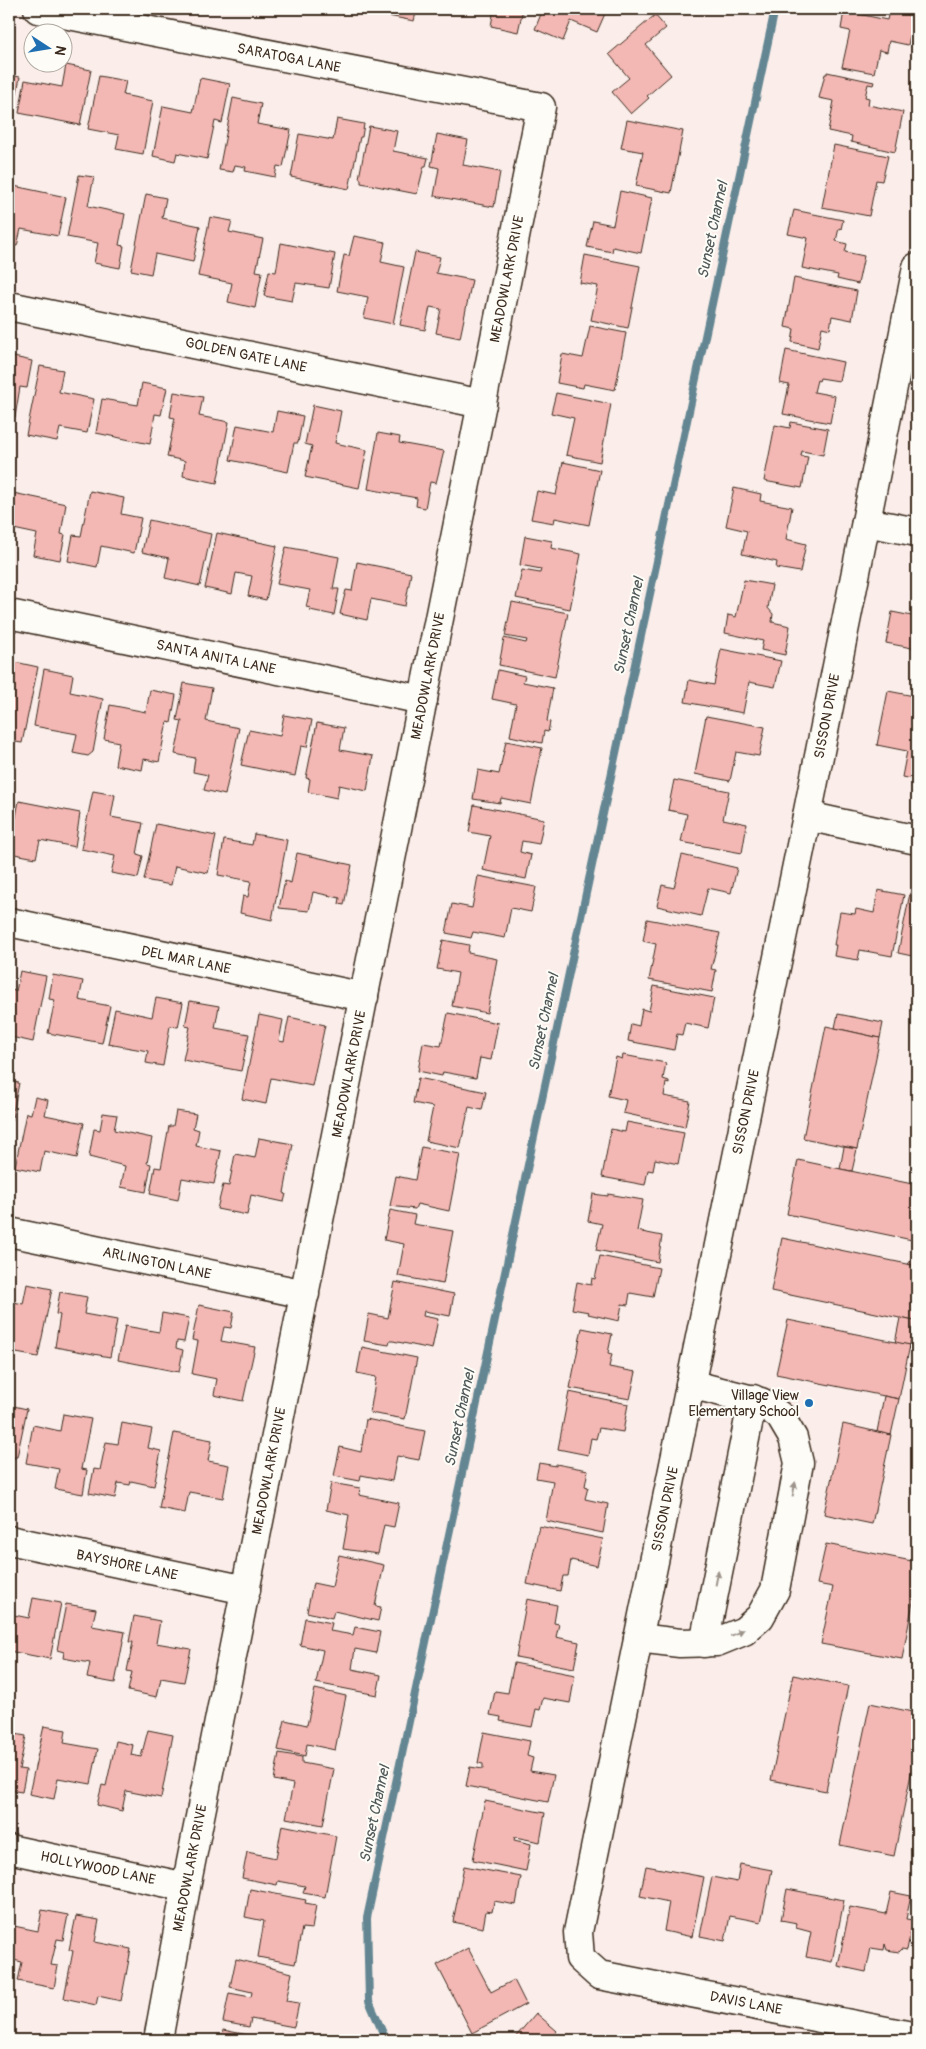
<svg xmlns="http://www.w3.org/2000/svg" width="926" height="2049" font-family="Pangolin,sans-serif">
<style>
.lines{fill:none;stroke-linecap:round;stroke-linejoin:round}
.stream{stroke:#638692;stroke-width:8}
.building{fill:#f4b8b4;stroke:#3b2a1e}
.minor-casing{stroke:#3b2a1e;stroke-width:31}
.minor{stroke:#fdfcf7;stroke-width:28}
.oneway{fill:#9c938a}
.poi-dot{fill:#1f6fb2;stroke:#fdfcf7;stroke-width:2}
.labels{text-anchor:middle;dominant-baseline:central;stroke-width:4;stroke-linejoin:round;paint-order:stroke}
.street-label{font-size:14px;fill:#3b2a1e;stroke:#fdfcf7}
.poi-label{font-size:14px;fill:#3b2a1e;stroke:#fdfcf7;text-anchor:end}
.water-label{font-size:15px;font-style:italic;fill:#4f5858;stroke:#fdfcf7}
</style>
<rect width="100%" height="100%" fill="#fbeeea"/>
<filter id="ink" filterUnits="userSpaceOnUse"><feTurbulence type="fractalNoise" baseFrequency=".02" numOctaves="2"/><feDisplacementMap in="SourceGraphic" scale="10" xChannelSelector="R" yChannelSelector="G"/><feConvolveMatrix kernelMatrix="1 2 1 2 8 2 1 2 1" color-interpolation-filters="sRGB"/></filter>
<g filter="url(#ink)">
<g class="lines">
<!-- stream -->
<polyline class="stream" points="386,2040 369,2001 367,1918 775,9"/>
</g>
<!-- building -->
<g class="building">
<polygon points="362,9 381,9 380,12"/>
<polygon points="385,9 417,9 414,21 383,15"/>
<polygon points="494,9 523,9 518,32 491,26"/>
<polygon points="543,9 607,9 597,32 571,21 563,41 535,29"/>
<polygon points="844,11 887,20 889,11 914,16 908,45 889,41 887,52 879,50 874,73 842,67 850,31 841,29"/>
<polygon points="655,15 666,28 646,45 671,75 647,96 649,98 631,114 612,92 629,78 609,54"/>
<polygon points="66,65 91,70 80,125 19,113 25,80 62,87"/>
<polygon points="827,72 874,82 873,85 868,84 865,97 869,98 868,105 903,112 895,152 851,142 852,136 828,131 834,101 819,98 825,74 827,74"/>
<polygon points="9,75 20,77 9,134"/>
<polygon points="99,76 126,81 123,95 153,101 143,154 116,149 119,135 88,129"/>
<polygon points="200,78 230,84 222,123 215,121 207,159 177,153 175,161 153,156 163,106 193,112"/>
<polygon points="233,98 261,104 257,124 291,130 283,167 277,166 275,177 245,171 246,167 235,165 233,172 219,170"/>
<polygon points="337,119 364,124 362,137 360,137 349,189 291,177 299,134 333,140"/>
<polygon points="627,120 683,131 671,193 636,186 643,152 621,148"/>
<polygon points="369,126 397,131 393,151 428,158 426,166 424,166 417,194 361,183 361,179 359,178"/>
<polygon points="437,134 468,140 463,165 500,172 494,207 434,196 439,168 431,166"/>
<polygon points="834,145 888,156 882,181 876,180 869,216 822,207"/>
<polygon points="79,175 94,177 88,206 125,214 119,245 124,246 120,268 94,263 98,243 67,237"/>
<polygon points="9,185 66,197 58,236 21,229 17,246 9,245"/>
<polygon points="620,191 652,198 641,253 613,247 612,252 587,247 593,221 613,225"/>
<polygon points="146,194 166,198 162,218 200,226 193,262 155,254 151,274 131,270"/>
<polygon points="794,210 843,220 841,229 839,228 836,241 847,244 845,252 864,256 858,284 837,279 838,275 802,268 808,238 788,234"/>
<polygon points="210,217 232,221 229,232 263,239 256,271 262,272 255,308 228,302 232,283 198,276"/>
<polygon points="354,236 385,242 381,262 404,267 393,324 364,318 368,297 337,291 344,255 349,256"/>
<polygon points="281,243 335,254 329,288 296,283 292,301 264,296 269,271 276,272"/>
<polygon points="415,252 440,257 436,273 472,280 460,338 436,333 441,309 430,307 425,330 400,325"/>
<polygon points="585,255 640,266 628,328 591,320 598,286 580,283"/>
<polygon points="794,278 857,291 852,320 832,316 830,329 822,327 818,348 792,342 794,329 785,327"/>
<polygon points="590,326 626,333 615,390 584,384 583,388 557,383 562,354 583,358"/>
<polygon points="786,350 843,362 839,381 820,378 819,381 817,380 814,392 835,396 830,423 783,414 789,385 780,383"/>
<polygon points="9,356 32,361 27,388 20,387 15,417 9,416"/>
<polygon points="40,366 63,370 59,392 94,399 87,433 60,428 57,441 26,435"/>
<polygon points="142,383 167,388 161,415 155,414 150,444 96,433 102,399 138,405"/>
<polygon points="174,392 203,397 199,416 229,422 217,483 183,476 185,461 167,457 175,418 170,417"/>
<polygon points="556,393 611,404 600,462 566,455 574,418 551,413"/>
<polygon points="313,405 341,411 335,443 367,450 359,488 305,477 312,446 305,444"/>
<polygon points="277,411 303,416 298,443 294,443 288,472 230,460 237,425 273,432"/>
<polygon points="791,422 828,429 823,455 802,451 801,456 808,457 802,488 764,481 775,425 790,428"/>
<polygon points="378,433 400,437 399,443 444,451 436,483 430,482 425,508 416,506 417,498 368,489"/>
<polygon points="563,462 600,470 589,525 555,518 554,523 531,519 537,491 556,495"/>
<polygon points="734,488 761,494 760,501 792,507 786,539 806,544 800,572 776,568 777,562 742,554 747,531 726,526"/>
<polygon points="90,491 124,498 121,514 141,518 134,553 101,546 97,567 68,561 73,535 81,536"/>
<polygon points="13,493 66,504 61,534 65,535 60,560 33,555 37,534 9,528 9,512"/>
<polygon points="149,520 211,534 200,586 165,578 169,558 142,552"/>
<polygon points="217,533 277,546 266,600 248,596 252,576 236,573 232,594 205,588"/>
<polygon points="525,536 552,541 551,548 581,554 570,609 516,598 522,570 540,573 541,569 520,565"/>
<polygon points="286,547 339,557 333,589 339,589 334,615 310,610 311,608 306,607 310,590 277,584"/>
<polygon points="357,562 411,573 405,606 371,599 367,620 340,614 346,590 352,591"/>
<polygon points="744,580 772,585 768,608 773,614 772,622 790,626 785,655 761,650 763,641 725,633 728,615 736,617"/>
<polygon points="512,602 568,613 555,677 499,665 504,638 526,643 527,640 505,636"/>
<polygon points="892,612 917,617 917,649 886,643"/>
<polygon points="721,649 781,661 775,687 749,682 743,713 685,702 689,680 714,685"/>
<polygon points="15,662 38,667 22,743 9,741 9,683 10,683"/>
<polygon points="44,669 73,675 70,692 103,699 93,752 88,756 73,753 77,734 34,726"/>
<polygon points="498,670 525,676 523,682 553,688 547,721 550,722 548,732 544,731 542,743 510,736 516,704 492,699"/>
<polygon points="184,683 212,688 206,721 239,728 225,795 204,790 208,775 193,772 195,758 175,754 182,721 177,720"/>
<polygon points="150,690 176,695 171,723 167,722 159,762 144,759 142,770 115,765 119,742 104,739 110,705 146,712"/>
<polygon points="888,691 914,696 911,713 917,714 917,780 902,777 907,751 877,745"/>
<polygon points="284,715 312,720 307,747 301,746 295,776 241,765 249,730 280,736"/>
<polygon points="706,716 765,727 759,756 736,752 730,781 695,774"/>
<polygon points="317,723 344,728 340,750 373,756 367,791 339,785 337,798 308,792 310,779 306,778"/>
<polygon points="506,741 542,748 531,804 501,798 500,803 473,799 478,770 499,774"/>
<polygon points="674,780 729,791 723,819 747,824 742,853 681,842 687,814 668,810"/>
<polygon points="93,791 115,795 111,817 143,823 137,854 143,856 138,878 111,873 115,856 81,849"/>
<polygon points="9,795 14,796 9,825"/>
<polygon points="19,801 80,813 75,847 40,840 36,858 9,853"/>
<polygon points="474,805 544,819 539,844 522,841 520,852 531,855 526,879 483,870 490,836 469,832"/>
<polygon points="156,824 216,836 208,873 175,866 171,885 144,880"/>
<polygon points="254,834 287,840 272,920 240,913 243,896 248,897 251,881 218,875 224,840 252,845"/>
<polygon points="297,853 352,865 344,905 339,904 340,898 313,892 309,911 279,908 285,881 291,883"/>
<polygon points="682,855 737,868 731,893 708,888 701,916 657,906 662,885 674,888"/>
<polygon points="478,876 536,887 531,912 511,908 505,938 473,932 471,938 446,933 452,904 472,908"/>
<polygon points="878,890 904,895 892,956 860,950 858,960 834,956 836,945 834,945 840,912 855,914 856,909 874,913"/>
<polygon points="910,893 917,894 917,957 898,953"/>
<polygon points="647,919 720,933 711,969 716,970 712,992 649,980 656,944 643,941"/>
<polygon points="443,940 469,945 468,953 497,959 487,1013 452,1006 458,973 437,969"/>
<polygon points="20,971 46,976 33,1042 11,1037 13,1027 9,1027 9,990 16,991"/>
<polygon points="53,975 83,981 79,1000 110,1006 102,1043 48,1033 55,1000 49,999"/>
<polygon points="654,986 714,998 708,1028 685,1023 682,1035 677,1034 674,1050 628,1041 631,1024 639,1026 642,1009 649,1011"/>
<polygon points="156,998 183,1003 178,1027 170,1026 163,1066 146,1063 148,1051 108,1044 115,1009 152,1017"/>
<polygon points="190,1001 219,1006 215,1028 249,1034 241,1071 183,1060 190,1027 185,1026"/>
<polygon points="448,1013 498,1023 491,1060 480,1058 476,1078 443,1072 442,1076 418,1071 423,1043 441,1046"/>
<polygon points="838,1014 883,1023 880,1038 835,1028"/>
<polygon points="259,1015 283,1020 279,1041 284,1042 289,1017 325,1025 312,1086 271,1078 266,1104 242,1099"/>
<polygon points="826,1026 880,1038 857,1149 803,1138"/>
<polygon points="623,1055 666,1063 663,1079 669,1081 669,1084 666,1083 664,1096 690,1101 685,1127 623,1113 626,1100 608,1096 616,1057 622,1059"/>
<polygon points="418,1078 486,1092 482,1110 469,1107 460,1148 426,1141 433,1107 413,1103"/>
<polygon points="9,1081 19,1083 9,1133"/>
<polygon points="35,1097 48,1100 45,1115 84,1123 77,1158 44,1151 40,1172 15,1167 26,1113 31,1114"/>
<polygon points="176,1111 196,1114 193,1128 199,1130 196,1146 221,1151 214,1184 182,1178 178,1200 150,1194 155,1167 161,1168 169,1126 173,1126"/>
<polygon points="103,1113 117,1115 114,1130 152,1138 147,1163 151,1164 146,1192 121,1187 125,1166 89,1157 94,1129 100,1130"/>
<polygon points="627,1122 684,1133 678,1164 655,1159 653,1171 648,1170 645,1185 602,1177 611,1129 625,1132"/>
<polygon points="259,1138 293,1144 284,1193 286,1194 284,1202 251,1195 247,1215 217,1209 223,1185 229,1186 235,1154 255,1158"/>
<polygon points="421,1147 460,1154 449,1211 417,1204 415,1209 390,1206 396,1176 415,1180"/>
<polygon points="844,1147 857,1149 852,1171 840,1169"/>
<polygon points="798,1160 917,1185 917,1241 787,1214"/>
<polygon points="593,1194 608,1196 608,1194 643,1200 637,1231 662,1236 658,1262 596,1250 602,1224 588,1221"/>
<polygon points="390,1210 415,1215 413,1224 453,1231 443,1284 398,1276 404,1244 384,1240"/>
<polygon points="782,1238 917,1266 917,1307 914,1321 771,1291"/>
<polygon points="917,1254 917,1266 908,1264"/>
<polygon points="600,1256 659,1268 653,1297 630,1293 628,1305 622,1304 619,1321 588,1314 589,1312 572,1309 577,1282 591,1285 592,1278 595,1279"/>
<polygon points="395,1282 454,1294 450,1316 424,1311 423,1316 438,1319 432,1349 393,1341 390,1341 389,1345 364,1341 369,1314 388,1318"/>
<polygon points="27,1284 52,1289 38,1357 11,1352 11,1350 9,1349 9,1301 23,1304"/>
<polygon points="60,1292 87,1297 84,1314 117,1320 110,1357 55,1347 60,1315 56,1314"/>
<polygon points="199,1305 234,1312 231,1328 224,1327 221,1341 255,1347 243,1401 214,1395 217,1379 192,1374 198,1341 192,1340"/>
<polygon points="162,1313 189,1318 184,1342 177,1341 176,1348 183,1350 179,1372 118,1360 125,1326 159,1332"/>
<polygon points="900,1318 914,1321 910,1345 895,1343"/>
<polygon points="788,1320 910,1345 899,1399 776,1374"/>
<polygon points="582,1328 612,1334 608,1353 612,1354 609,1367 636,1372 630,1399 570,1388"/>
<polygon points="362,1347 417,1358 405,1419 370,1413 376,1377 357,1373"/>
<polygon points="569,1392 628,1404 623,1432 599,1428 596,1439 591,1438 588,1455 558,1449"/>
<polygon points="884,1396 899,1399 891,1435 877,1432"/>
<polygon points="9,1405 27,1409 17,1457 14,1457 14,1459 9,1457"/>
<polygon points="63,1414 91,1419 81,1469 87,1470 83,1494 55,1489 59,1469 26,1463 33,1425 60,1431"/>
<polygon points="366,1419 425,1431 419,1460 397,1456 392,1481 361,1475 360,1481 334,1476 340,1447 361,1452"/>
<polygon points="122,1423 152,1429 148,1448 161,1451 154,1486 131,1481 130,1485 118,1483 115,1498 89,1493 94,1469 100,1470 106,1442 118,1444"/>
<polygon points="843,1424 891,1435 872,1524 824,1514"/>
<polygon points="174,1433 212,1440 208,1461 229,1465 223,1498 189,1492 185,1513 159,1508"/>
<polygon points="539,1463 556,1466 556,1464 588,1470 585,1486 588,1487 585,1499 608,1504 603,1533 546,1521 553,1481 536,1478"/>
<polygon points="331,1483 360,1488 359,1495 399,1503 394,1527 384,1525 378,1554 343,1549 349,1515 326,1510"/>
<polygon points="539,1526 603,1539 597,1566 571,1560 568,1576 563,1576 560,1591 527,1584"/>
<polygon points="826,1544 917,1562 917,1581 902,1659 821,1644 833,1587 817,1584"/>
<polygon points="339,1555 384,1565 375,1606 381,1607 378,1621 334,1611 332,1618 307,1612 313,1583 332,1587"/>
<polygon points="33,1598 61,1603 50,1659 9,1651 9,1614 29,1618"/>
<polygon points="527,1599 557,1605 554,1623 559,1624 556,1637 579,1642 574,1668 516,1657"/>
<polygon points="66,1604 96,1609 92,1626 125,1632 115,1683 87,1678 90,1663 63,1658 64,1652 57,1650"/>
<polygon points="134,1616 160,1621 156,1643 191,1649 184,1682 161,1678 157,1697 128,1691 132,1672 127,1671 133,1642 129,1642"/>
<polygon points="305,1618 332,1623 330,1631 353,1635 355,1627 380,1632 376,1653 355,1649 352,1669 381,1675 377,1695 316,1683 323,1650 300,1645"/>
<polygon points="514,1663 575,1675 570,1703 543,1698 540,1710 536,1709 532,1727 500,1721 501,1717 490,1715 495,1691 508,1693"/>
<polygon points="793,1675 848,1686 826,1791 771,1780"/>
<polygon points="315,1689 346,1696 335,1750 307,1744 305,1756 278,1750 285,1720 307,1725"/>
<polygon points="870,1703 917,1713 917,1745 894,1856 840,1845"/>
<polygon points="44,1726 66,1730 64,1743 98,1749 91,1784 58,1778 54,1799 29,1794"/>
<polygon points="148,1730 173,1735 161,1798 126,1791 122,1811 97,1805 102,1785 106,1786 116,1741 133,1745 131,1755 141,1757"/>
<polygon points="484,1732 530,1741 527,1756 533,1758 530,1771 554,1775 548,1802 466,1786 470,1767 483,1769 483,1764 478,1763"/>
<polygon points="9,1733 26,1736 19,1769 26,1770 22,1792 9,1790"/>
<polygon points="279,1753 302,1757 302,1763 334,1769 323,1825 286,1818 293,1784 274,1780"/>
<polygon points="485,1801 545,1813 540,1842 515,1837 514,1840 531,1844 526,1871 473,1860"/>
<polygon points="282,1825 336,1836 325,1897 303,1893 305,1886 278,1881 277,1885 242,1878 247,1852 276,1858"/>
<polygon points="740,1864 772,1870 761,1922 730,1916 725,1941 700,1936 712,1877 737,1882"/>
<polygon points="464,1866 521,1877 516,1905 494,1901 492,1912 486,1911 483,1928 453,1922"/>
<polygon points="646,1866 704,1877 692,1937 664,1931 669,1902 640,1896"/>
<polygon points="250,1889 306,1900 305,1903 316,1905 312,1929 302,1928 295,1964 258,1957 264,1921 245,1917"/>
<polygon points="787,1889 844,1900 832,1962 806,1957 811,1932 796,1928 797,1923 781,1920"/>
<polygon points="891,1892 911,1896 906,1919 913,1920 907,1950 902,1949 899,1952 887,1950 885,1944 884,1950 871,1948 866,1972 838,1966 850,1907 886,1914"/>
<polygon points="42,1910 68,1915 63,1940 57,1939 51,1965 58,1966 54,1988 18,1981 22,1962 9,1959 9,1925 38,1931"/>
<polygon points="76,1916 99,1920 95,1942 131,1949 121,2001 98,1996 96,2005 64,1998 73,1951 69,1950"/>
<polygon points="468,1948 491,1992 514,1980 526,2004 472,2033 437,1965"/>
<polygon points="236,1959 292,1973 286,2001 299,2003 294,2027 251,2019 249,2027 223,2022 229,1993 251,1997 252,1992 230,1987"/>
<polygon points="536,2013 557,2031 550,2040 513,2040"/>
<polygon points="223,2030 273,2040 221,2040"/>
</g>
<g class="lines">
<defs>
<g id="minor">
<polyline points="38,9 541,107 186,1887 158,2040"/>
<polyline points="917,267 807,816 578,1932 580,1958 599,1975 917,2037"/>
<polyline points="9,306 482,404"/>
<polyline points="866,522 917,532"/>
<polyline points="9,614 423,700"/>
<polyline points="807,816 917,840"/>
<polyline points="9,922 364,997"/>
<polyline points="9,1232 305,1294"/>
<polyline points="9,1540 246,1590"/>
<polyline points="638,1638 680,1643 717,1642 744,1631 760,1617 775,1590 799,1463 793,1438 780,1416 761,1402 690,1384"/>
<polyline points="704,1643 753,1399"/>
<polyline points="9,1849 186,1887"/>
</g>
</defs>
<!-- minor casing -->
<use href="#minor" class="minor-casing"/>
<!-- minor -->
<use href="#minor" class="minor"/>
</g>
<!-- one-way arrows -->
<defs><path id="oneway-solid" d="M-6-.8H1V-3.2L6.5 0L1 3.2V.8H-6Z" transform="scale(1.25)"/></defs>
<g class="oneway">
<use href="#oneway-solid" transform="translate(794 1489) rotate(-79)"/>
<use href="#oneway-solid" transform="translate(717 1578) rotate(-79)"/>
<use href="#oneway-solid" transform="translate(737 1633) rotate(-25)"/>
</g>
</g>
<!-- markers -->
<circle class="poi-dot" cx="809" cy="1403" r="5"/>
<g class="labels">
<!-- street labels -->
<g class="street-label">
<text transform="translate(289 58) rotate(11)">SARATOGA LANE</text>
<text transform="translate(507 279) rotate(-79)">MEADOWLARK DRIVE</text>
<text transform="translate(246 355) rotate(12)">GOLDEN GATE LANE</text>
<text transform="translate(216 657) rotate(12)">SANTA ANITA LANE</text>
<text transform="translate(428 676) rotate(-79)">MEADOWLARK DRIVE</text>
<text transform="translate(827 716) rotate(-79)">SISSON DRIVE</text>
<text transform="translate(186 960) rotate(12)">DEL MAR LANE</text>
<text transform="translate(349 1074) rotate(-79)">MEADOWLARK DRIVE</text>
<text transform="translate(746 1112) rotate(-78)">SISSON DRIVE</text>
<text transform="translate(157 1263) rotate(12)">ARLINGTON LANE</text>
<text transform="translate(269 1471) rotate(-79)">MEADOWLARK DRIVE</text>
<text transform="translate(665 1509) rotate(-78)">SISSON DRIVE</text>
<text transform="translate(127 1565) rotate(12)">BAYSHORE LANE</text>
<text transform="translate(98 1868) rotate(12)">HOLLYWOOD LANE</text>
<text transform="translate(190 1868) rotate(-79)">MEADOWLARK DRIVE</text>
<text transform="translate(746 2003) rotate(11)">DAVIS LANE</text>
</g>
<!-- poi labels -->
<g class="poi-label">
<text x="799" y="1395">Village View<tspan x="799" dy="16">Elementary School</tspan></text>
</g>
<!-- water labels -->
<g class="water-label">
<text transform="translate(713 230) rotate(-78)">Sunset Channel</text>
<text transform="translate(629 626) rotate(-78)">Sunset Channel</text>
<text transform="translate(544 1022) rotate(-78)">Sunset Channel</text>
<text transform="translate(460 1418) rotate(-78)">Sunset Channel</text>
<text transform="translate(375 1814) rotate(-78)">Sunset Channel</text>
</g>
</g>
<!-- margin -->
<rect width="926" height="2049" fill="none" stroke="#fdfcf7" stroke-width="30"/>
<rect x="15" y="15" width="896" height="2019" fill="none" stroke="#3b2a1e" stroke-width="2" filter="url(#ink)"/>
<!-- north arrow -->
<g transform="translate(48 48) rotate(102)"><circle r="24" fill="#fdfcf7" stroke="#afa8a0"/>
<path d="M0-4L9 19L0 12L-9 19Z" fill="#1f6fb2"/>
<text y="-8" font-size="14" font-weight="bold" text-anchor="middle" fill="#3b2a1e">N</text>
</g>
</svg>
